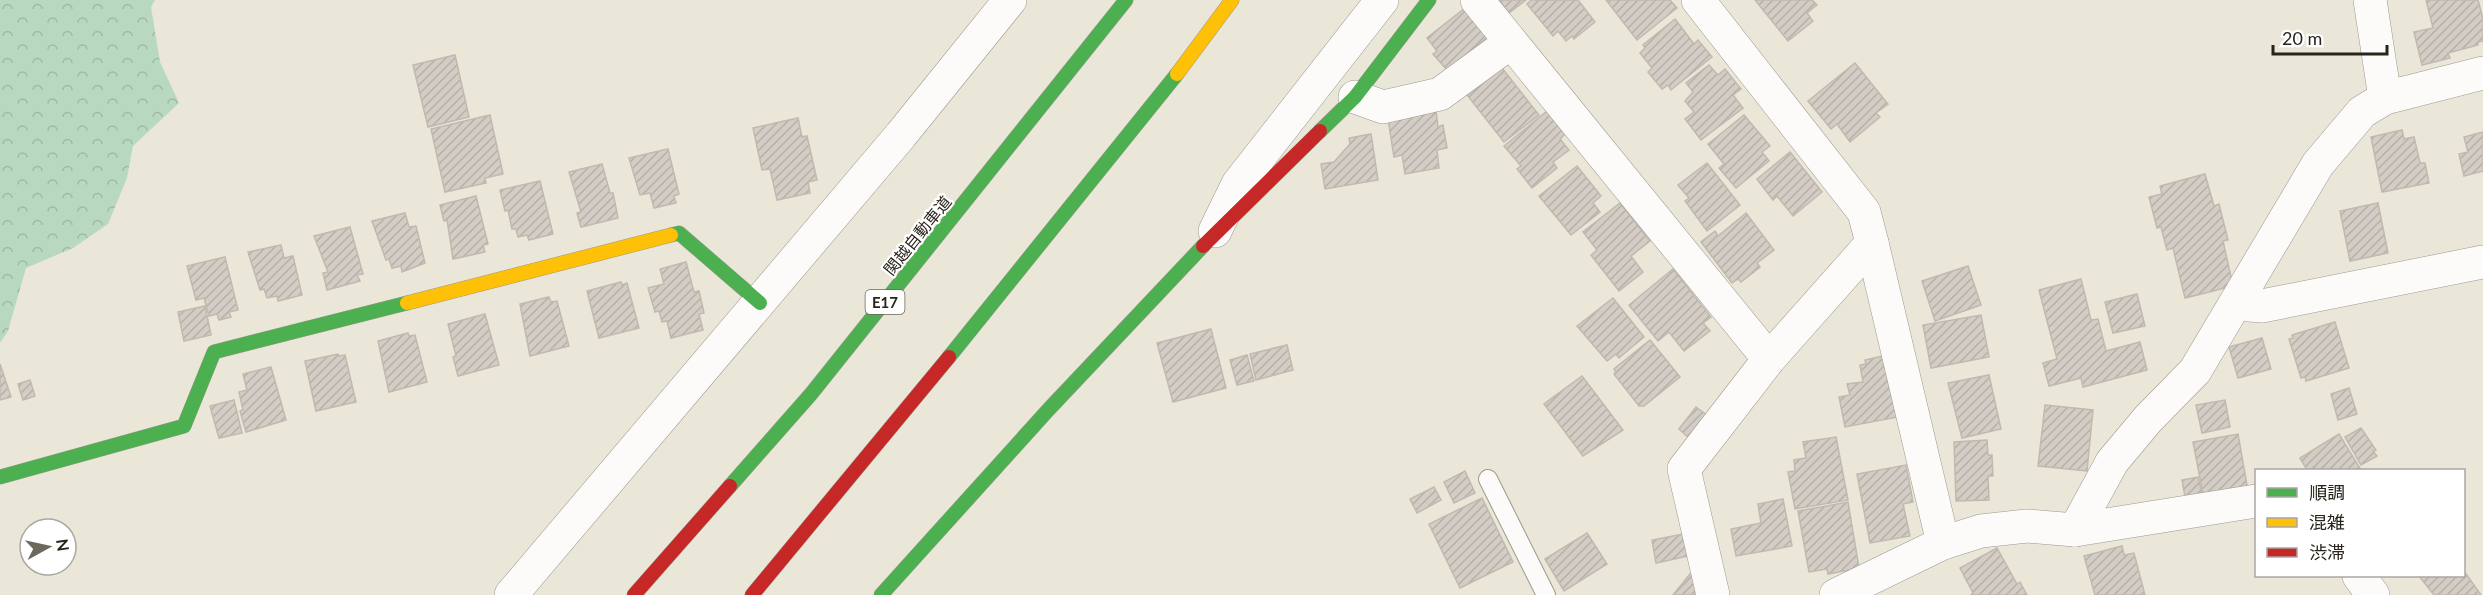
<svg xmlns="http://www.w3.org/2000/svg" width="2483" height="595" font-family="Lato,'Noto Sans JP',sans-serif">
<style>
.forest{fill:url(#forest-crowns)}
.building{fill:url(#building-hatch);stroke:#c0b9b0;stroke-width:1.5}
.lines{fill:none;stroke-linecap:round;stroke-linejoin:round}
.lane-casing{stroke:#9c998f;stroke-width:20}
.street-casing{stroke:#9c998f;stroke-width:34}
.fast-casing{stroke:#9c998f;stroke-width:15}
.slow-casing{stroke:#9c998f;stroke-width:15}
.jam-casing{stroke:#9c998f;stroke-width:15}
.lane{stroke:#fcfbf9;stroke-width:18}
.street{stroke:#fcfbf9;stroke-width:33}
.fast{stroke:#4caf50;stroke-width:14}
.slow{stroke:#ffc107;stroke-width:14}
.jam{stroke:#c62828;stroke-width:14}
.labels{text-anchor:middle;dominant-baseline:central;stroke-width:4.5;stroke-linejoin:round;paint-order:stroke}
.shield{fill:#fff;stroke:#68665f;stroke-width:1.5}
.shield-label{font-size:15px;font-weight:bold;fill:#28241b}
.street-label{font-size:16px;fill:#28241b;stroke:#fff}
</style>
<defs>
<pattern id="forest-crowns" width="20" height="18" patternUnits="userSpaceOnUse" patternTransform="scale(1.5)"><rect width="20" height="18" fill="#b9d9bf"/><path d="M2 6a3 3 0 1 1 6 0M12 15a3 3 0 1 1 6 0" fill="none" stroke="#9fbaa4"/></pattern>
<pattern id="building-hatch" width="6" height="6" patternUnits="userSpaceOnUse" patternTransform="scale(1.5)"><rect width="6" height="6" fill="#d4cdc5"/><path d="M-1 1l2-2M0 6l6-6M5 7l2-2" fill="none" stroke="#b6b0a9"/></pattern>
</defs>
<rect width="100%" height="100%" fill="#eae6d8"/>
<!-- forest -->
<polygon class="forest" points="0,0 155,0 151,7 160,62 179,103 133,146 127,178 108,224 73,248 26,268 8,331 0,343"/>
<!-- building -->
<g class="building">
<polygon points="1499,0 1526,0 1509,13"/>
<polygon points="1531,0 1578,0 1595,22 1574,39 1572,36 1566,41 1558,31 1553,36 1527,4"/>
<polygon points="1606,0 1670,0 1677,8 1637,40"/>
<polygon points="1755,0 1812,0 1817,5 1807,13 1813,21 1788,41"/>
<polygon points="2426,0 2478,0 2483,19 2483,41 2478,42 2478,45 2448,53 2450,58 2422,65 2414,32 2433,28"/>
<polygon points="1465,8 1488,37 1447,70 1433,54 1437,51 1427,38"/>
<polygon points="1675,19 1694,44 1698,40 1712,57 1671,90 1668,85 1662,89 1648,72 1652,68 1640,53 1645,48 1643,45"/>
<polygon points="455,55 469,117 428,127 413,65"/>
<polygon points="1855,63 1888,104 1876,113 1880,117 1850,142 1837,124 1831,129 1808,101"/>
<polygon points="1709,65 1718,75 1725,69 1741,89 1733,95 1743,108 1701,140 1685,119 1694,112 1685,101 1693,92 1686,83"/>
<polygon points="1502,68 1539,115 1504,142 1467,95"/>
<polygon points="1436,111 1438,127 1443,125 1447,148 1437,150 1439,168 1405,174 1402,155 1394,157 1388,119"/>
<polygon points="1547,111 1565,134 1560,139 1569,150 1553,162 1557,168 1532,188 1517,169 1521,166 1504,146"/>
<polygon points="490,115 503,174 485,178 486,183 445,192 431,129"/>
<polygon points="1744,115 1770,146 1762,152 1769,161 1736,188 1719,168 1724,164 1708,144"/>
<polygon points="798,118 802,137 807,136 817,180 808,182 810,193 777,200 770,169 762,170 753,128"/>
<polygon points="2402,130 2404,139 2414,137 2420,163 2425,163 2429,183 2382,192 2371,137"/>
<polygon points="2483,132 2483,171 2464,176 2459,154 2468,152 2464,137"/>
<polygon points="1371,134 1378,180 1325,189 1321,164 1334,162 1350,144 1349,138"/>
<polygon points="668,149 679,194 674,196 676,203 654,208 650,193 640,195 629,158"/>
<polygon points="1790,152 1822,192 1793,216 1777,196 1773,200 1757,179"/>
<polygon points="1707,163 1740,205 1707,231 1685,201 1689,198 1678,185"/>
<polygon points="602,164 610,193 613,193 618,218 581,227 577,213 581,212 569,172"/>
<polygon points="1577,166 1601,196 1593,203 1600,212 1571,235 1539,196"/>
<polygon points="2205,174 2214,206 2219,204 2228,240 2223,241 2233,286 2185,298 2173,248 2167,250 2161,227 2157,228 2149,197 2162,194 2160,186"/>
<polygon points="540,181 553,234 529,240 527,235 518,237 516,229 512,229 508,210 505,211 500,190"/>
<polygon points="476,196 488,244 483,245 485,252 453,259 447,220 444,221 440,205"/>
<polygon points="1620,203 1650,241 1631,256 1643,272 1619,291 1591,255 1597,250 1583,232"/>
<polygon points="2378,203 2388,253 2350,261 2340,211"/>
<polygon points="405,213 409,227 416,226 425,263 402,272 401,266 392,268 389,259 386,260 372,221"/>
<polygon points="1746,213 1774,250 1757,263 1760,267 1741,282 1738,279 1732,283 1701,242 1715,231 1718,236"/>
<polygon points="350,227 363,274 357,275 360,281 327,290 323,273 328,272 314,236"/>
<polygon points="281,245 284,258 293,256 302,295 278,301 277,296 267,298 264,289 260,290 248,252"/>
<polygon points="225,257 238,310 229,312 231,317 219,320 217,314 209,316 204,298 196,300 187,266"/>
<polygon points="686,262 694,292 699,291 704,313 699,314 703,330 671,338 667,321 662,322 659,311 655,312 648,288 664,284 660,269"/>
<polygon points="1968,266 1981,305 1935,321 1922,281"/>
<polygon points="1673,269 1711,317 1703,323 1710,331 1684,351 1669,332 1658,341 1629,305"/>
<polygon points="2081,279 2091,320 2098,319 2106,351 2140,342 2147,370 2083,387 2081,378 2049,386 2043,363 2057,359 2039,290"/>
<polygon points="621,282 622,285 627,283 639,328 599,338 587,291"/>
<polygon points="2137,294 2145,326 2113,333 2105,302"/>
<polygon points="549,297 551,302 557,301 569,346 530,356 520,304"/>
<polygon points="1613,298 1644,337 1619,358 1616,354 1607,361 1577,326"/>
<polygon points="205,306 211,335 184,341 178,312"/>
<polygon points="485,314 499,365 458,376 453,357 456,356 448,324"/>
<polygon points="1981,315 1989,357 1931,368 1923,325"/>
<polygon points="2335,322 2349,368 2306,381 2305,377 2301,378 2289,339 2293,338 2292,335"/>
<polygon points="1211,329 1226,388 1173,402 1157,343"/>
<polygon points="408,333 409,336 415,335 427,382 389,392 378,341"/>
<polygon points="2262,338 2271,369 2238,378 2229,347"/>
<polygon points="1650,340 1680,377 1644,406 1639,406 1614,374 1616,372 1614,369"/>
<polygon points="1287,345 1293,370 1256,380 1250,354"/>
<polygon points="338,354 339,356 345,355 356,402 316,411 305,361"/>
<polygon points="1247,355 1254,381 1237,385 1230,360"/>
<polygon points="1883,356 1898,417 1845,427 1839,397 1850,395 1847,384 1863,382 1860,365 1866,364 1865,360"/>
<polygon points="0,364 11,397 0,400"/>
<polygon points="271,367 286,420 246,432 240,411 243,410 239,392 247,390 243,374"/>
<polygon points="1989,375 2001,429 1962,438 1948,383"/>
<polygon points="1582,376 1623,430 1583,456 1544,404"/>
<polygon points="30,380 35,396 23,400 18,384"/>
<polygon points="2349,388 2357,414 2338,420 2331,394"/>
<polygon points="234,400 242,433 219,438 210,406"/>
<polygon points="2225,400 2230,427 2202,433 2196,405"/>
<polygon points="2045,405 2093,410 2087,471 2038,466"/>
<polygon points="1696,407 1708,416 1690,439 1679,429"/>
<polygon points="2361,428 2376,450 2373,451 2377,456 2361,465 2345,437"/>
<polygon points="2238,434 2248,491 2204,499 2193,442"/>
<polygon points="2339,434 2361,470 2307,470 2300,458"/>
<polygon points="1836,437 1848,500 1795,509 1788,472 1795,471 1794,460 1806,458 1803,442"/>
<polygon points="1987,440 1988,455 1992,455 1993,476 1988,476 1989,500 1956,501 1954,442"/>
<polygon points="1906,465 1913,502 1903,504 1910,536 1870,543 1857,474"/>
<polygon points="1465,471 1475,493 1454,503 1444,482"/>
<polygon points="2198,477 2203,498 2186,502 2182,480"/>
<polygon points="1434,487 1441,500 1417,513 1410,499"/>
<polygon points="1482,498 1513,562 1460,588 1429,524"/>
<polygon points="1783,499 1792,546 1736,556 1731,529 1761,523 1758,504"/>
<polygon points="1848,502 1859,568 1828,574 1827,569 1809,572 1798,511"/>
<polygon points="1587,533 1607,564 1564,591 1545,559"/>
<polygon points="1688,533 1693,555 1656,563 1652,540"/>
<polygon points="2122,546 2124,555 2134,553 2145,595 2095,595 2084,556"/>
<polygon points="1997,548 2017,584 2020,582 2027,595 1971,595 1973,593 1960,568"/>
<polygon points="2464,571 2481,595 2434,595 2419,576 2464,576"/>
<polygon points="1696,573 1701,595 1673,595 1690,574"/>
</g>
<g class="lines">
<defs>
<polyline id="lane" points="1488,479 1546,595"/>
<g id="street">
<polyline points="1477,0 1769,359"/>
<polyline points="1698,0 1864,212 1872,243 1769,359 1684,469 1713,595"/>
<polyline points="2370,0 2385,98 2483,73"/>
<polyline points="1355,97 1383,107 1440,94 1511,42"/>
<polyline points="1215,231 1238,184 1382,0"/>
<polyline points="1872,243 1943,543"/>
<polyline points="2237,304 2262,306 2483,262"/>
<polyline points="2075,530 2112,462 2148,419 2195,371 2318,164 2362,112 2385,98"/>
<polyline points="2359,576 2373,595"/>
<polyline points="511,595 901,135 1010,0"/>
<polyline points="1836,595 1943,543 1981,531 2027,526 2075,530 2256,501"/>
</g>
<g id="fast">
<polyline points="1320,131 1355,97 1429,0"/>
<polyline points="671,235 679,233 760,303"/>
<polyline points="949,357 1177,74"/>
<polyline points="0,477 184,426 214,352 407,303"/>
<polyline points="730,486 811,394 1126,0"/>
<polyline points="881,595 1049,409 1203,246"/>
</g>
<g id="slow">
<polyline points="1177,74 1232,0"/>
<polyline points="407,303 671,235"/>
</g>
<g id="jam">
<polyline points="1203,246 1320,131"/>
<polyline points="634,595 730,486"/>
<polyline points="752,595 949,357"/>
</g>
</defs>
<!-- lane casing -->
<use href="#lane" class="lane-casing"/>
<!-- street casing -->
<use href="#street" class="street-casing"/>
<!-- fast casing -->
<use href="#fast" class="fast-casing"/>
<!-- slow casing -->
<use href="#slow" class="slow-casing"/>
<!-- jam casing -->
<use href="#jam" class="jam-casing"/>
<!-- lane -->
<use href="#lane" class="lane"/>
<!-- street -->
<use href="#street" class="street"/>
<!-- fast -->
<use href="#fast" class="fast"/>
<!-- slow -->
<use href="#slow" class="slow"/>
<!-- jam -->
<use href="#jam" class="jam"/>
</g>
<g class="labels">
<!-- shield labels -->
<rect class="shield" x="865.5" y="290" width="39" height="24" rx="4.5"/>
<g class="shield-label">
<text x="885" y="302">E17</text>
</g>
<!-- street labels -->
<g class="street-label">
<text transform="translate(917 235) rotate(-51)">関越自動車道</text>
</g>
</g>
<!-- legend -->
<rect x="2255" y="469" width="210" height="108" fill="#ffffff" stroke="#a9a7a4" stroke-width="1.5"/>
<rect x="2267" y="488" width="30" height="9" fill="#4caf50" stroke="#a9a7a4" stroke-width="1.5"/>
<text x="2309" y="499" font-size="18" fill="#28241b">順調</text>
<rect x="2267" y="518" width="30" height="9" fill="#ffc107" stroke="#a9a7a4" stroke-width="1.5"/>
<text x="2309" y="529" font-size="18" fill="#28241b">混雑</text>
<rect x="2267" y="548" width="30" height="9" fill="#c62828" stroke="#a9a7a4" stroke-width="1.5"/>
<text x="2309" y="559" font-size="18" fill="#28241b">渋滞</text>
<!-- north arrow -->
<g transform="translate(48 547) rotate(82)"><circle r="28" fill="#ffffff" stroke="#a9a7a4" stroke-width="1.5"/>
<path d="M0-4.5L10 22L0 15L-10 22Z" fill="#6c685d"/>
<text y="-9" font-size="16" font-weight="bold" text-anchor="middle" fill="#28241b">N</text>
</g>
<!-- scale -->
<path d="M2273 45v9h114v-9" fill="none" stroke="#28241b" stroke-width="3"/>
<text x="2282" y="45" font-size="18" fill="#28241b" stroke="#ffffff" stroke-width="4.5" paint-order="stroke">20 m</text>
</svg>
